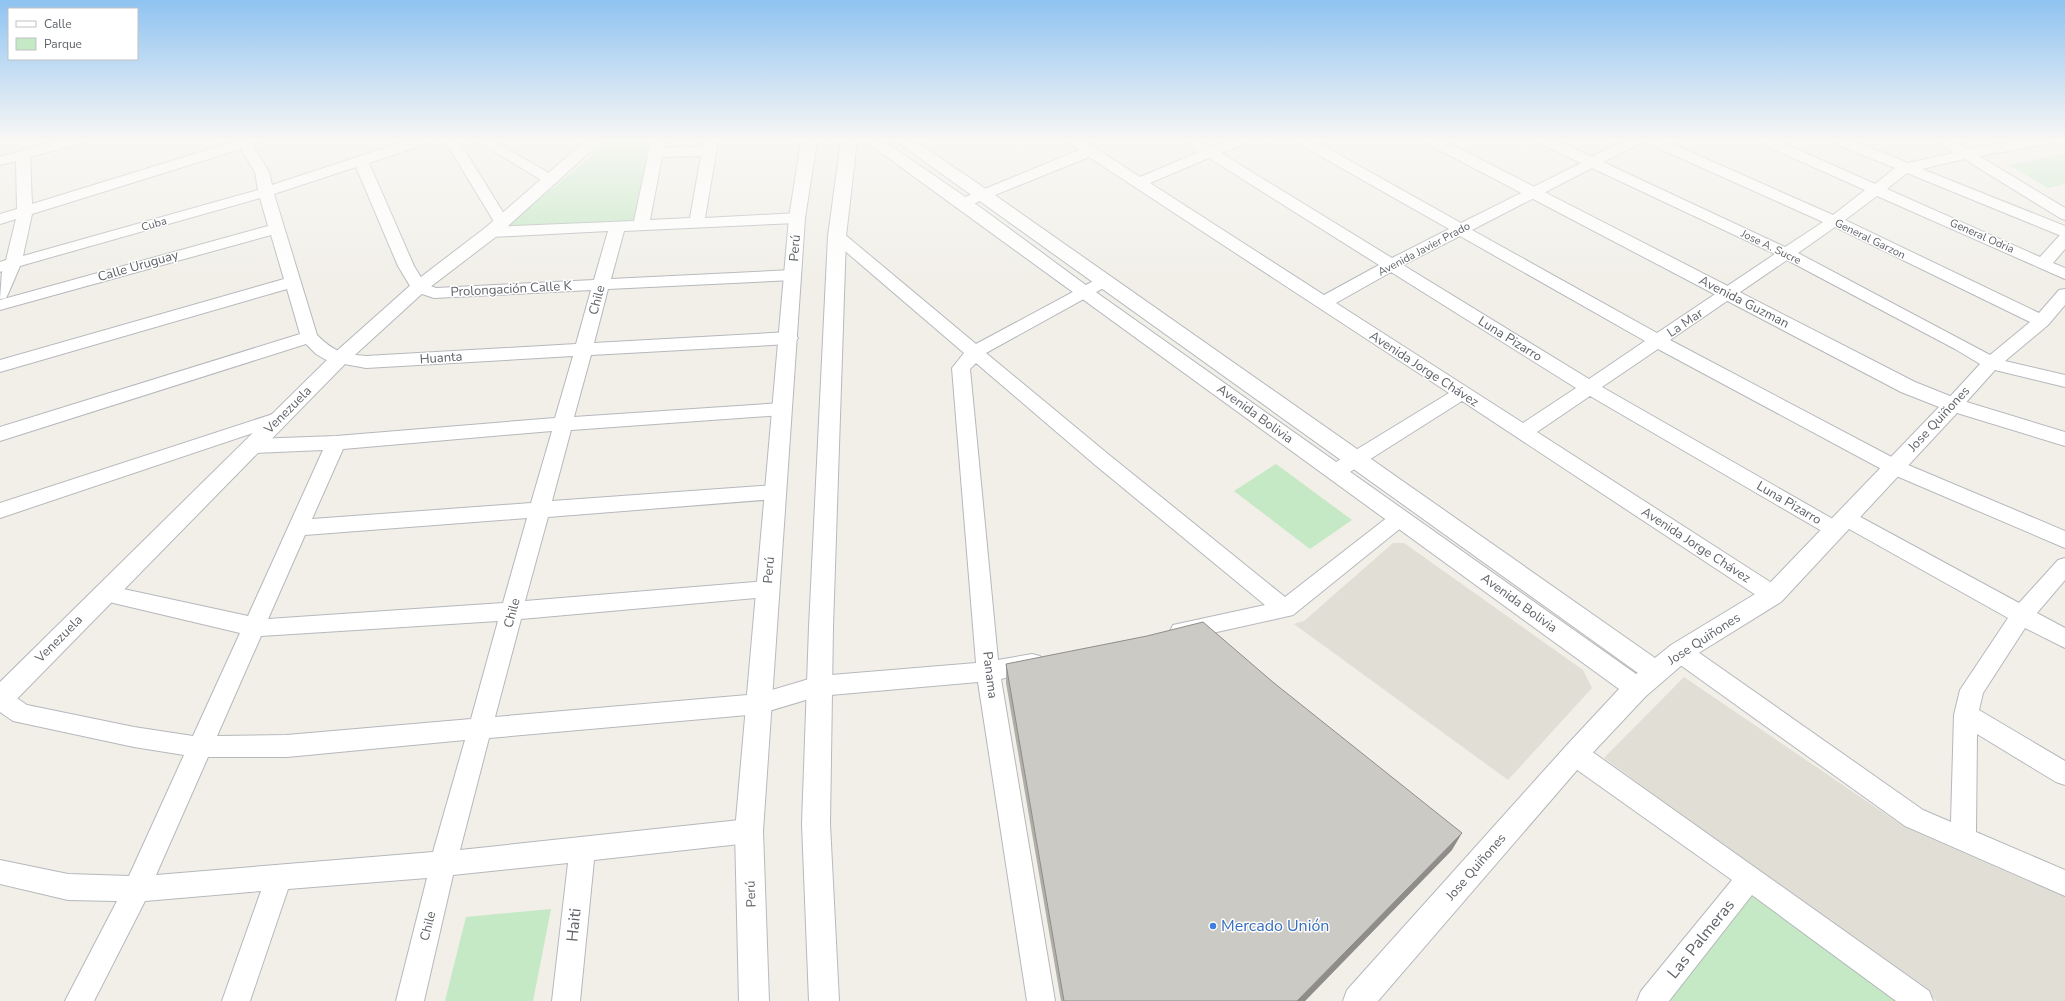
<svg xmlns="http://www.w3.org/2000/svg" width="2065" height="1001" font-family="'Nunito Sans',sans-serif">
<style>
.education{fill:#e1ded6}
.green{fill:#c5e8c5}
.lines{fill:none;stroke-linecap:round;stroke-linejoin:round}
.minor-casing{stroke:#b5b8bc;stroke-width:2}
.tertiary-casing{stroke:#b5b8bc;stroke-width:2}
.secondary-casing{stroke:#b6babf;stroke-width:2}
.minor{fill:#fff;fill-rule:evenodd}
.tertiary{fill:#fff;fill-rule:evenodd}
.secondary{fill:#fff;fill-rule:evenodd}
.wall{fill:#afaea9}
.shaded-wall{fill:#8f8d8a}
.building{fill:#cccac5;stroke:#8f8d8a}
.shop-dot{fill:#3f7fe0;stroke:#fff;stroke-width:1.5}
.labels{text-anchor:middle;dominant-baseline:central;stroke-width:3;stroke-linejoin:round;paint-order:stroke}
.far-street-label{font-size:11px;fill:#5f6368;stroke:#fff}
.street-label{font-size:13px;fill:#5f6368;stroke:#fff}
.near-street-label{font-size:16px;fill:#5f6368;stroke:#fff}
.near-shop-label{font-size:16px;fill:#366cbe;stroke:#fff;text-anchor:start}
</style>
<rect width="100%" height="100%" fill="#f1efe8"/>
<!-- education -->
<g class="education">
<polygon points="1393,543 1404,543 1583,670 1592,688 1508,780 1294,624 1304,621"/>
<polygon points="1684,677 1906,828 2065,897 2065,1001 1937,1001 1604,758"/>
</g>
<!-- green -->
<g class="green">
<polygon points="609,141 656,141 637,218 632,222 510,229 507,226"/>
<polygon points="2063,154 2065,155 2065,184 2048,188 2009,165"/>
<polygon points="1276,464 1352,520 1310,549 1234,491"/>
<polygon points="1754,893 1904,1001 1669,1001"/>
<polygon points="551,909 533,1001 445,1001 466,917"/>
</g>
<g class="lines">
<defs>
<g id="minor">
<path d="M57,141H81L79,144L30,157L32,204L236,141H258L253,145L269,172L272,185L406,141H428L426,144L369,163L414,266L425,284L436,288L594,280L608,231L491,237L485,235L483,232L485,229L491,227L634,221L651,141H665L664,148L703,147L704,141H718L705,218L797,213L802,215L805,218L802,221L797,223L624,231L611,279L793,270L799,272L801,275L799,278L793,280L608,289L594,343L789,332L795,334L798,338L795,342L789,344L591,355L574,417L782,403L789,405L791,409L789,413L782,415L571,430L552,501L775,485L782,487L785,492L782,497L775,499L548,517L525,601L768,581L776,583L779,589L776,595L768,597L521,619L495,717L759,694L819,676L976,663L952,368L964,353L831,239L829,236L831,233H843L976,344L1097,279L1103,277L1109,279L1111,282L1109,285L986,353L1108,454L1285,597L1393,513L1400,510L1407,513L1410,518L1407,523L1293,615L1181,640L1173,637L1170,631L1173,625L1265,605L1094,464L976,363L970,369L998,660L1032,654L1040,656L1043,663L1040,670L1001,679L1055,1001H1027L978,682L819,696L759,714L489,738L460,850L749,819L758,823L762,831L758,839L749,843L594,860L580,1001H552L568,863L453,875L424,1001H396L427,878L288,889L250,1001H222L261,891L145,901L94,1001H65L117,901L68,900L0,884V860L68,874L129,876L184,755L134,747L13,721L0,712V689L8,692L27,705L134,727L193,736L240,633L105,601L97,599L94,593L97,587L105,585L248,616L323,450L252,453L245,451L242,446L245,441L252,439L336,436L555,418L573,356L366,368L328,361L316,354L306,344L0,441V427L300,334L287,289L0,372V360L284,279L271,235L0,310V300L268,226L260,198L20,266L8,294L6,298L0,299L2,271L0,272V262L6,260L16,219L0,224V214L17,209L16,161L0,165V157ZM241,149L255,172L258,190L23,256L32,214ZM701,156L690,218L650,220L662,157ZM356,167L398,266L413,291L434,298L591,290L576,344L366,356C343,354 334,352 317,335L274,194ZM552,431L531,503L312,519L343,449ZM527,518L503,603L268,619L305,535ZM498,621L471,719L287,735L217,736L261,636ZM465,740L433,852L156,875L208,757H287Z"/>
<polygon points="445,141 459,141 509,222 506,225 496,225"/>
<polygon points="477,141 494,141 556,177 558,180 556,183 546,183"/>
<path d="M1068,141H1085L1140,177L1199,152L1184,141H1201L1211,147L1226,141H1246L1244,144L1221,153L1392,258L1449,229L1299,144L1297,141H1315L1461,223L1581,163L1541,144L1539,141H1558L1592,157L1623,141H1641L1639,144L1603,162L1785,247L1823,222L1649,144L1647,141H1666L1833,215L1865,190L1762,144L1760,141H1779L1875,184L1895,168L1836,144L1834,141H1854L1908,163L1954,153L1938,141H1955L1968,149L2016,141H2049L2047,144L2042,145L1979,156L2065,208V220L2060,218L1964,159L1922,169L2065,226V249L2053,263L2065,268V279L1877,196L1845,220L2039,313L2059,290L2065,289V305L2048,325L2005,361L2065,375V387L1995,370L1960,409L1953,411L1946,409L1944,405L1946,401L1980,364L1955,349L1787,260L1670,340L1901,462L2065,531V548L1887,472L1658,349L1602,387L1838,522L1836,518L1839,513L1846,510L1853,513L2019,603L2058,560L2065,558V580L2037,613L2065,628V648L2025,628L1983,693L1979,710L2065,761V785L2056,782L1977,734L1976,832L2065,870V896L1905,826L1672,659L1669,652L1672,645L1680,643L1688,645L1923,810L1951,822L1954,715L1960,690L2008,618L1842,525L1844,529L1841,534L1834,537L1827,534L1590,396L1537,432L1781,589L1784,595L1781,601L1773,603L1765,601L1462,401L1342,477L1335,479L1328,477L1325,472L1328,467L1449,393L1089,157L968,206H958L955,203L958,200L1079,150ZM1209,158L1379,265L1324,295L1150,183ZM1592,168L1775,254L1657,333L1472,230ZM1907,173L2059,235H2060L2040,257L1887,189ZM1835,227L2030,322L1990,355L1798,253ZM1460,236L1645,341L1589,379L1403,265ZM1391,272L1576,388L1523,423L1336,303Z"/>
<polygon points="2055,141 2065,141 2065,147 2060,146"/>
<polygon points="279,412 286,414 288,418 286,422 0,518 0,503"/>
<polygon points="1575,743 1584,746 1929,991 1933,1001 1896,1001 1752,895 1669,1001 1637,1001 1641,991 1732,880 1566,762 1563,754 1566,746"/>
</g>
<g id="tertiary">
<polygon points="585,141 602,141 497,236 425,291 345,364 9,707 0,710 0,682 331,356 413,283 485,228"/>
<polygon points="865,141 884,141 980,207 1083,283 1636,674 1638,673 896,141 915,141 989,191 1655,658 1671,645 1765,588 1939,407 1901,392 1428,144 1425,141 1445,141 1915,382 1960,400 2065,432 2065,446 1957,413 1781,602 1689,659 1646,696 1584,762 1378,1001 1343,1001 1347,990 1566,746 1619,689"/>
</g>
<g id="secondary">
<polygon points="801,141 817,141 805,218 763,831 769,1001 739,1001 735,831 789,218"/>
<polygon points="841,141 857,141 846,236 833,627 830,824 839,1001 809,1001 802,824 809,627 828,236"/>
</g>
</defs>
<!-- minor casing -->
<use href="#minor" class="minor-casing"/>
<!-- tertiary casing -->
<use href="#tertiary" class="tertiary-casing"/>
<!-- secondary casing -->
<use href="#secondary" class="secondary-casing"/>
<!-- minor -->
<use href="#minor" class="minor"/>
<!-- tertiary -->
<use href="#tertiary" class="tertiary"/>
<!-- secondary -->
<use href="#secondary" class="secondary"/>
</g>
<!-- wall -->
<polygon class="wall" points="1006,664 1452,850 1305,1001 1061,1001 1006,683"/>
<!-- shaded-wall -->
<polygon class="shaded-wall" points="1462,833 1452,850 1305,1001 1297,1001"/>
<!-- building -->
<polygon class="building" points="1203,622 1274,683 1462,833 1297,1001 1064,1001 1006,664 1147,636"/>
<!-- sky -->
<linearGradient id="sky" x2="0" y2="1"><stop stop-color="#8fc3f1"/><stop offset="0.5" stop-color="#f9f8f5"/><stop offset="1" stop-color="#f9f8f5" stop-opacity="0"/></linearGradient>
<rect width="2065" height="281" fill="url(#sky)"/>
<!-- markers -->
<circle class="shop-dot" cx="1213" cy="926" r="4"/>
<g class="labels">
<!-- far-street labels -->
<g class="far-street-label">
<text transform="translate(154 224) rotate(-16)">Cuba</text>
<text transform="translate(1982 236) rotate(24)">General Odria</text>
<text transform="translate(1870 239) rotate(26)">General Garzon</text>
<text transform="translate(1771 247) rotate(26)">Jose A. Sucre</text>
<text transform="translate(1424 249) rotate(-28)">Avenida Javier Prado</text>
</g>
<!-- street labels -->
<g class="street-label">
<text transform="translate(795 248) rotate(-86)">Perú</text>
<text transform="translate(138 266) rotate(-16)">Calle Uruguay</text>
<text transform="translate(511 289) rotate(-3)">Prolongación Calle K</text>
<text transform="translate(597 300) rotate(-75)">Chile</text>
<text transform="translate(1744 302) rotate(27)">Avenida Guzman</text>
<text transform="translate(1685 323) rotate(-34)">La Mar</text>
<text transform="translate(1510 339) rotate(32)">Luna Pizarro</text>
<text transform="translate(441 358) rotate(-4)">Huanta</text>
<text transform="translate(1424 369) rotate(33)">Avenida Jorge Chávez</text>
<text transform="translate(288 410) rotate(-45)">Venezuela</text>
<text transform="translate(1255 414) rotate(36)">Avenida Bolivia</text>
<text transform="translate(1939 419) rotate(-47)">Jose Quiñones</text>
<text transform="translate(1789 503) rotate(30)">Luna Pizarro</text>
<text transform="translate(1696 545) rotate(33)">Avenida Jorge Chávez</text>
<text transform="translate(769 570) rotate(-86)">Perú</text>
<text transform="translate(1519 603) rotate(36)">Avenida Bolivia</text>
<text transform="translate(512 613) rotate(-75)">Chile</text>
<text transform="translate(59 639) rotate(-45)">Venezuela</text>
<text transform="translate(1704 639) rotate(-33)">Jose Quiñones</text>
<text transform="translate(990 675) rotate(83)">Panama</text>
<text transform="translate(1476 867) rotate(-49)">Jose Quiñones</text>
<text transform="translate(751 894) rotate(-92)">Perú</text>
<text transform="translate(428 926) rotate(-76)">Chile</text>
</g>
<!-- near-street labels -->
<g class="near-street-label">
<text transform="translate(574 925) rotate(-84)">Haiti</text>
<text transform="translate(1701 939) rotate(-51)">Las Palmeras</text>
</g>
<!-- near-shop labels -->
<g class="near-shop-label">
<text x="1221" y="926">Mercado Unión</text>
</g>
</g>
<!-- legend -->
<rect x="8" y="8" width="130" height="52" fill="#ffffff" stroke="#bfc1c3"/>
<rect x="16" y="21" width="20" height="6" fill="#ffffff" stroke="#bfc1c3"/>
<text x="44" y="28" font-size="12" fill="#5f6368">Calle</text>
<rect x="16" y="38" width="20" height="12" fill="#c5e8c5" stroke="#bfc1c3"/>
<text x="44" y="48" font-size="12" fill="#5f6368">Parque</text>
</svg>
